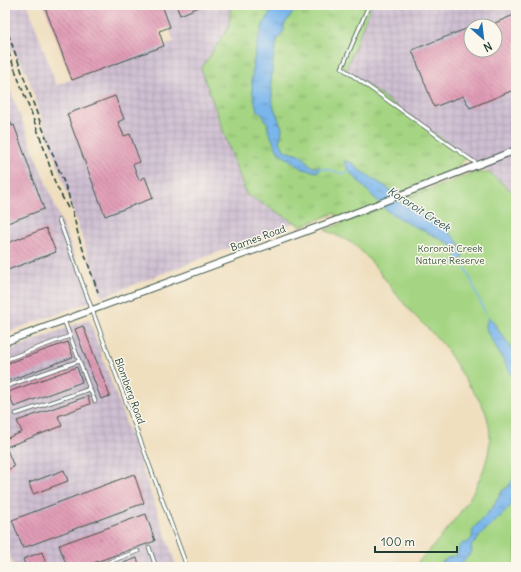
<svg xmlns="http://www.w3.org/2000/svg" width="521" height="572" font-family="Delius,sans-serif">
<style>
.industrial{fill:url(#industrial-grid);fill-rule:evenodd}
.grass{fill:url(#grass-tufts);stroke:#62895c}
.park{fill:#a5d583;stroke:#62895c}
.water{fill:url(#water-ripples);stroke:#4c7a90}
.lines{fill:none;stroke-linecap:round;stroke-linejoin:round}
.stream{stroke:#7ab6ec;stroke-width:1.5}
.building{fill:url(#building-back-hatch)}
.lane-casing{stroke:#3e5549;stroke-width:4.5}
.street-casing{stroke:#3e5549;stroke-width:8}
.lane{stroke:#fff;stroke-width:3}
.street{stroke:#fff;stroke-width:6}
.rail{stroke:#1f3d34;stroke-width:1.5;stroke-dasharray:6 3;stroke-linecap:butt}
.labels{text-anchor:middle;dominant-baseline:central;stroke-width:3;stroke-linejoin:round;paint-order:stroke}
.street-label{font-size:10px;fill:#1f3d34;stroke:#fbf7ec}
.park-label{font-size:10px;fill:#3a5b44;stroke:#fbf7ec}
.water-label{font-size:11px;font-style:italic;fill:#365b62;stroke:#fbf7ec}
</style>
<defs>
<pattern id="industrial-grid" width="8" height="8" patternUnits="userSpaceOnUse"><rect width="8" height="8" fill="#cebed1"/><path d="M0 4h8M4 0v8" fill="none" stroke="#b0a4b4"/></pattern>
<pattern id="grass-tufts" width="24" height="20" patternUnits="userSpaceOnUse"><rect width="24" height="20" fill="#a5d583"/><path d="M3 7l-1-3M5 7V3M7 7l1-3M15 17l-1-3M17 17v-4M19 17l1-3" fill="none" stroke="#86ae6c"/></pattern>
<pattern id="water-ripples" width="26" height="14" patternUnits="userSpaceOnUse"><rect width="26" height="14" fill="#7ab6ec"/><path d="M2 4q2-2 4 0t4 0M15 11q2-2 4 0t4 0" fill="none" stroke="#6395c0"/></pattern>
<pattern id="building-back-hatch" width="6" height="6" patternUnits="userSpaceOnUse"><rect width="6" height="6" fill="#e19bb6"/><path d="M-1 5l2 2M0 0l6 6M5-1l2 2" fill="none" stroke="#b68095"/></pattern>
</defs>
<rect width="100%" height="100%" fill="#fbf7ec"/>
<filter id="ink" filterUnits="userSpaceOnUse"><feTurbulence type="fractalNoise" baseFrequency=".025" numOctaves="2"/><feDisplacementMap in="SourceGraphic" scale="8" xChannelSelector="R" yChannelSelector="G"/><feConvolveMatrix kernelMatrix="1 2 1 2 8 2 1 2 1" color-interpolation-filters="sRGB"/></filter>
<filter id="wash" filterUnits="userSpaceOnUse"><feTurbulence type="fractalNoise" baseFrequency=".012" numOctaves="4" result="noise"/><feDisplacementMap in="SourceGraphic" scale="16" xChannelSelector="R" yChannelSelector="G"/><feGaussianBlur stdDeviation="0.9" result="paint"/><feColorMatrix in="noise" values="0 0 0 0 0 0 0 0 0 0 0 0 0 0 0 0 0 1.4 0 .05"/><feComposite in="paint" operator="in"/></filter>
<g filter="url(#wash)">
<rect width="100%" height="100%" fill="#efdfbf"/>
<!-- industrial -->
<g class="industrial">
<polygon points="5,5 28,5 56,85 174,42 161,5 231,5 229,27 201,69 246,194 296,222 102,297 26,71 5,39"/>
<path d="M371,5H516V195L490,173L345,70ZM471,26H495V50H471Z"/>
<polygon points="5,77 92,301 5,333"/>
<polygon points="89,319 177,567 14,567 5,543 5,352"/>
</g>
<!-- grass -->
<polygon class="grass" points="231,5 371,5 346,70 467,157 454,170 419,184 427,190 344,223 335,216 337,215 335,213 301,226 246,194 201,69 229,27"/>
<!-- park -->
<path class="park" d="M473,173H490L516,195V567H413C448,532 503,470 487,417C484,405 475,395 469,385C459,371 451,353 439,340C429,329 417,319 407,307C390,288 377,265 357,247C349,240 335,235 325,230Z"/>
<!-- water -->
<g class="water">
<path d="M275,5H298L284,25V30L277,41L273,60L271,81L273,105L282,128L281,137L279,140L285,151L297,153L303,157L312,167H320L318,172L303,169L278,152L268,130V124L261,113L257,110C255,102 252,94 252,86C251,69 257,36 265,21C268,15 272,11 275,5Z"/>
<path d="M344,161L351,162L358,169L386,187L393,193L395,199C414,210 466,233 463,259L459,260L455,265L454,262L457,257L454,249L451,245L439,238L407,223L386,210L348,170Z"/>
<path d="M489,318L492,320L499,331L516,354V387L513,377L487,332C486,327 485,322 489,318Z"/>
<path d="M516,474V499C509,509 500,517 491,525C486,528 484,533 479,536V538L471,546L472,552L458,567H436L445,560L447,558L457,555L459,547L464,542L466,544L472,538L473,529L493,507L502,491L509,486Z"/>
</g>
<g class="lines">
<!-- stream -->
<g class="stream">
<path d="M318,168C330,168 340,177 351,171"/>
<polyline points="462,259 488,320"/>
</g>
</g>
<g id="blocks">
<!-- building -->
<g class="building">
<polygon points="44,5 162,5 170,27 159,31 164,46 72,80"/>
<polygon points="176,5 204,5 180,15"/>
<polygon points="516,14 516,89 470,108 463,96 434,107 412,50 471,27 471,50 495,50 495,23"/>
<polygon points="115,96 124,119 118,122 124,136 130,134 140,162 133,164 139,180 145,177 153,198 105,216 67,114"/>
<polygon points="5,108 12,126 14,125 44,209 5,224"/>
<polygon points="46,228 56,252 5,271 5,244"/>
<polygon points="83,326 110,396 101,399 75,329"/>
<polygon points="68,342 73,357 5,382 5,364"/>
<polygon points="77,367 82,382 14,407 8,392"/>
<polygon points="88,396 90,404 58,416 62,426 6,447 14,467 6,470 5,466 5,439 22,432 17,421"/>
<polygon points="64,470 68,481 33,494 29,483"/>
<polygon points="134,474 144,503 23,548 12,520"/>
<polygon points="146,514 155,541 82,567 67,567 59,545"/>
<polygon points="42,552 47,567 26,567 23,559"/>
<polygon points="137,558 140,567 115,567 115,566"/>
</g>
</g>
</g>
<g filter="url(#ink)">
<use href="#blocks" fill-opacity="0" stroke="#3e5549" stroke-width="1"/>
<g class="lines">
<defs>
<g id="lane">
<polyline points="369,5 342,68 477,164"/>
<polyline points="59,220 187,567"/>
<polyline points="5,360 70,336"/>
<polyline points="7,386 79,361"/>
<polyline points="89,387 95,401"/>
<polyline points="16,414 87,390 89,387 64,320"/>
<polyline points="149,547 156,567"/>
<polyline points="96,567 138,551"/>
</g>
<polyline id="street" points="5,342 334,221 516,150"/>
</defs>
<!-- lane casing -->
<use href="#lane" class="lane-casing"/>
<!-- street casing -->
<use href="#street" class="street-casing"/>
<!-- lane -->
<use href="#lane" class="lane"/>
<!-- street -->
<use href="#street" class="street"/>
<!-- rail -->
<g class="rail">
<polyline points="5,25 39,119 68,193 79,238 98,292"/>
<polyline points="5,43 43,145 55,183 69,210"/>
</g>
</g>
</g>
<g class="labels">
<!-- street labels -->
<g class="street-label">
<text transform="translate(258 238) rotate(-20)">Barnes Road</text>
<text transform="translate(130 391) rotate(70)">Blomberg Road</text>
</g>
<!-- park labels -->
<g class="park-label">
<text x="450" y="248">Kororoit Creek<tspan x="450" dy="12">Nature Reserve</tspan></text>
</g>
<!-- water labels -->
<g class="water-label">
<text transform="translate(419 209) rotate(33)">Kororoit Creek</text>
</g>
</g>
<!-- margin -->
<rect width="521" height="572" fill="none" stroke="#fbf7ec" stroke-width="20"/>
<!-- north arrow -->
<g transform="translate(483 38) rotate(152)"><circle r="19" fill="#fbf7ec" stroke="#a3ada2"/>
<path d="M0-3L7 15L0 10L-7 15Z" fill="#1f6fb2"/>
<text y="-6" font-size="11" font-weight="bold" text-anchor="middle" fill="#1f3d34">N</text>
</g>
<!-- scale -->
<path d="M375 546v6h82v-6" fill="none" stroke="#1f3d34" stroke-width="2"/>
<text x="381" y="546" font-size="12" fill="#1f3d34" stroke="#fbf7ec" stroke-width="3" paint-order="stroke">100 m</text>
</svg>
